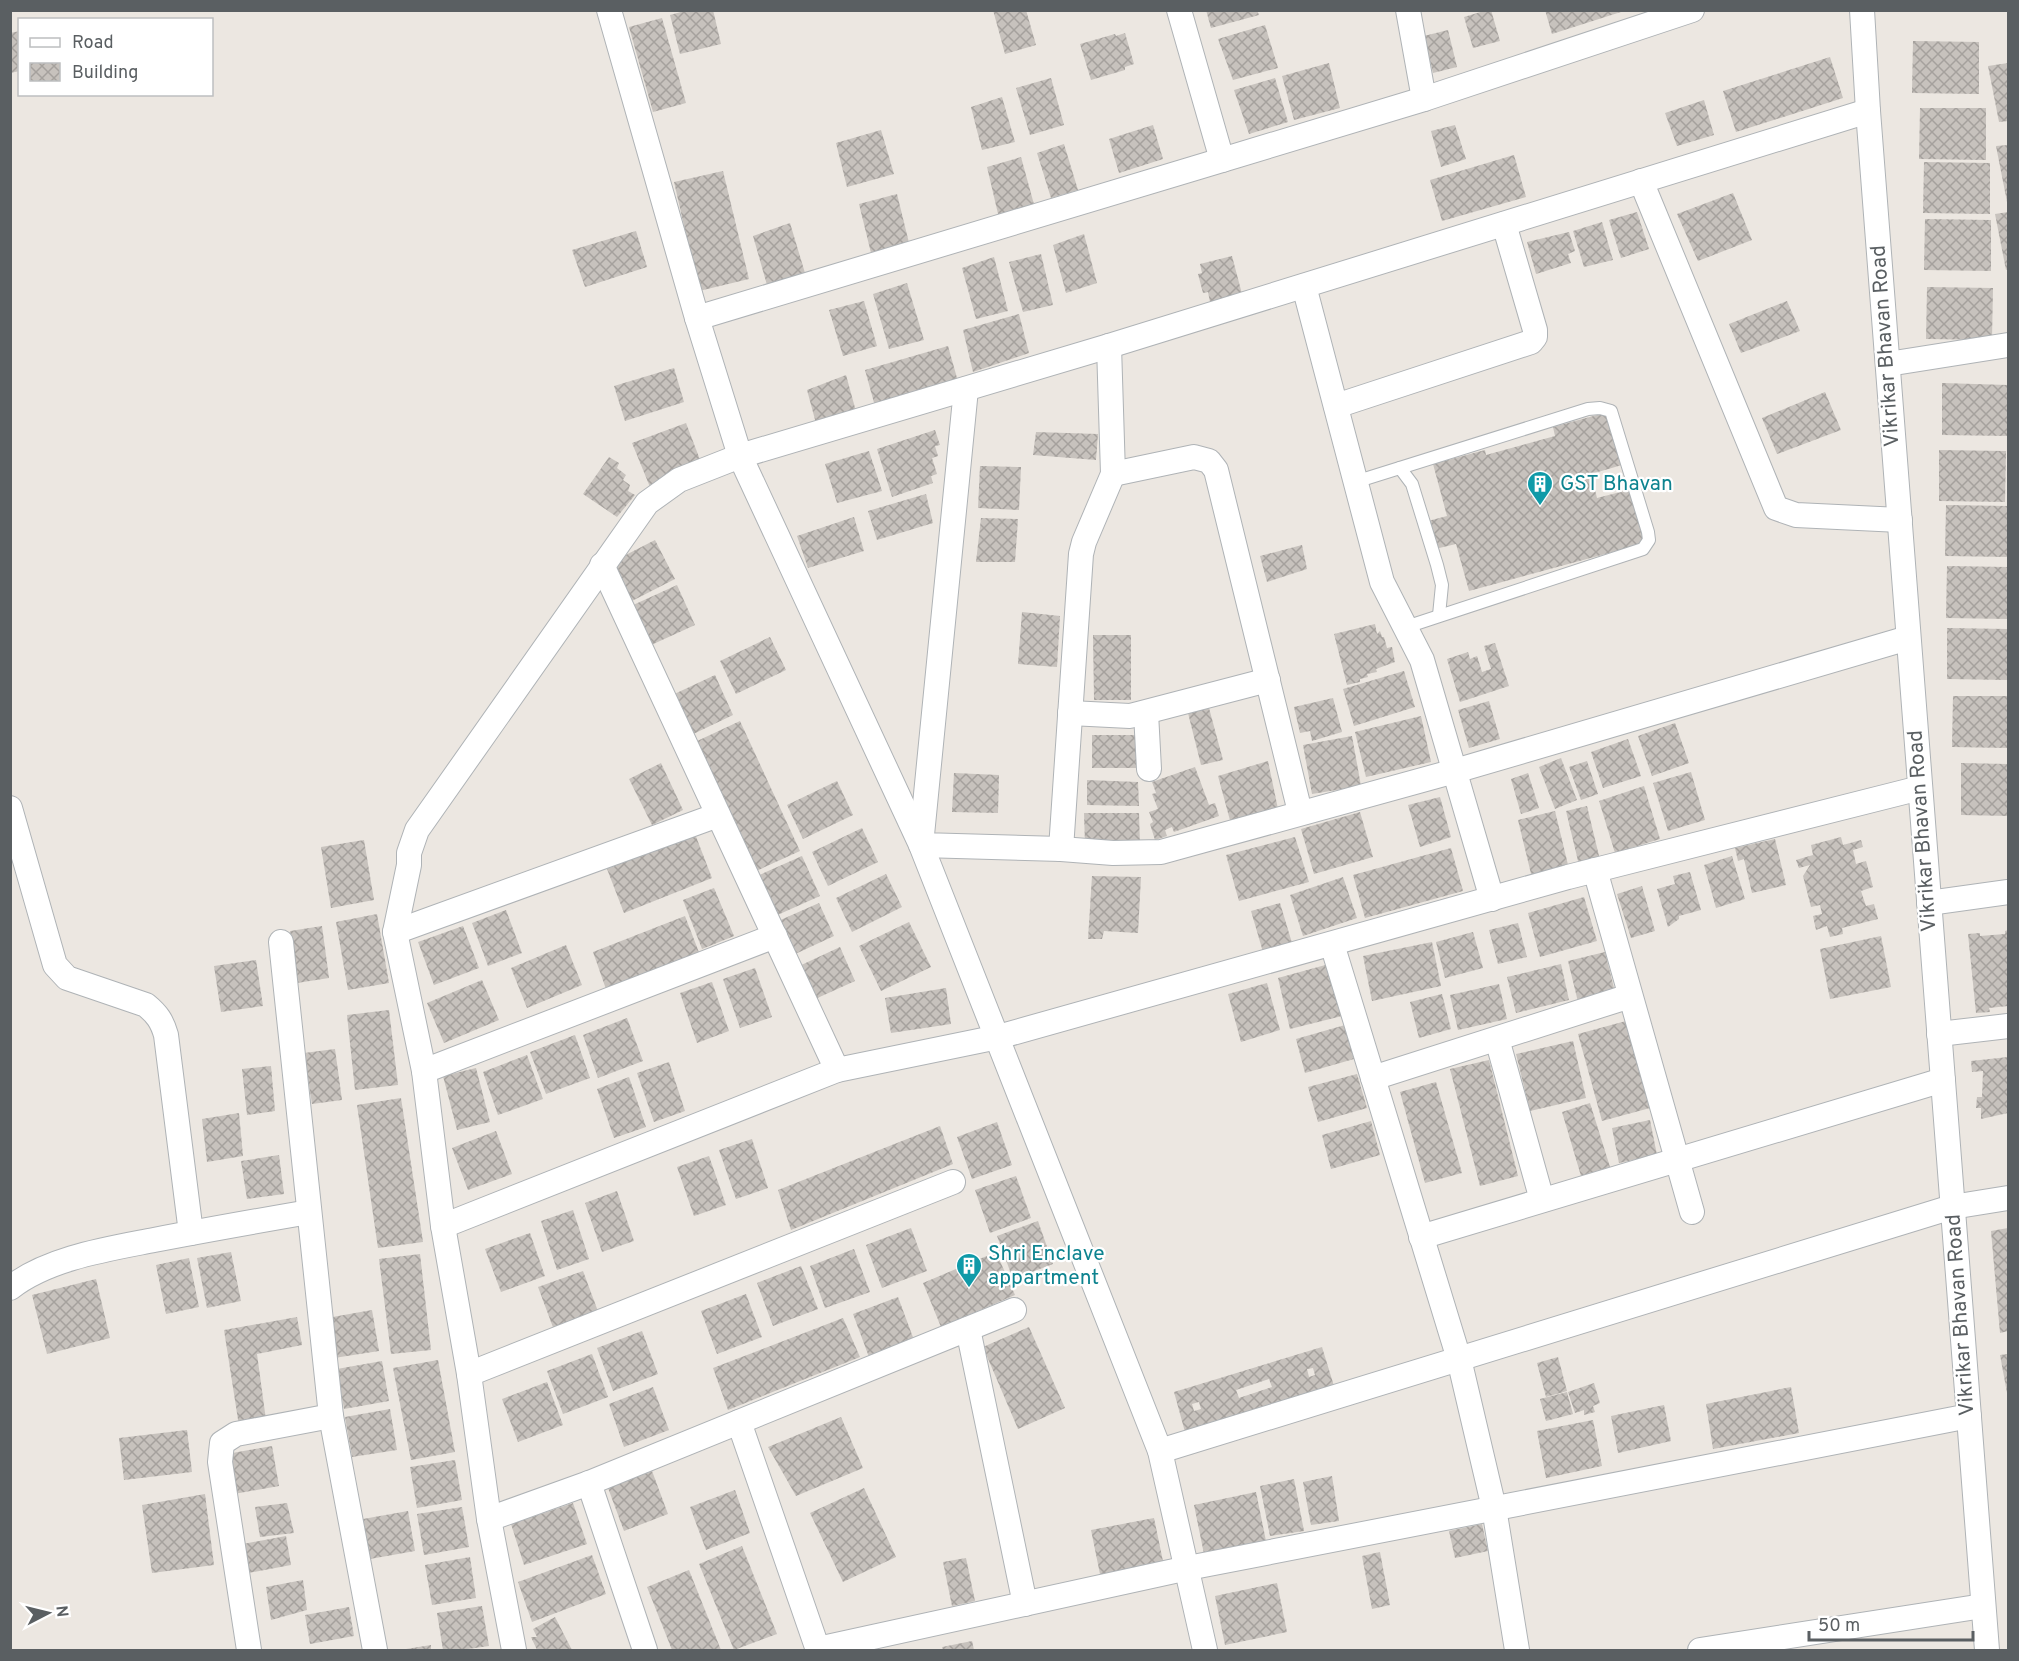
<svg xmlns="http://www.w3.org/2000/svg" width="2019" height="1661" font-family="Overpass,sans-serif">
<style>
.building{fill:url(#building-cross-hatch);fill-rule:evenodd}
.lines{fill:none;stroke-linecap:round;stroke-linejoin:round}
.lane-casing{stroke:#afb3b6;stroke-width:14}
.street-casing{stroke:#afb3b6;stroke-width:26}
.lane{stroke:#fff;stroke-width:12}
.street{stroke:#fff;stroke-width:24}
.labels{text-anchor:middle;dominant-baseline:central;stroke-width:4.5;stroke-linejoin:round;paint-order:stroke}
.street-label{font-size:21px;fill:#5a5f62;stroke:#fff}
.culture-label{font-size:21px;fill:#0d838f;stroke:#fff;text-anchor:start}
</style>
<defs>
<pattern id="building-cross-hatch" width="8" height="8" patternUnits="userSpaceOnUse" patternTransform="scale(1.5)"><rect width="8" height="8" fill="#c7c2bd"/><path d="M0 0l8 8M0 8l8-8" fill="none" stroke="#a5a19d"/></pattern>
</defs>
<rect width="100%" height="100%" fill="#ece7e1"/>
<!-- building -->
<g class="building">
<polygon points="688,10 713,10 721,44 680,54 670,15"/>
<polygon points="993,10 1026,10 1036,45 1005,54"/>
<polygon points="1206,10 1257,10 1259,15 1211,28"/>
<polygon points="1487,10 1491,10 1500,41 1473,48 1464,17"/>
<polygon points="1545,10 1624,10 1624,11 1552,34"/>
<polygon points="662,18 686,103 653,112 629,27"/>
<polygon points="1265,25 1278,68 1233,80 1218,39"/>
<polygon points="1448,30 1457,67 1433,73 1424,36"/>
<polygon points="20,31 20,71 10,73 10,33"/>
<polygon points="1125,33 1134,64 1125,67 1125,70 1091,80 1080,44 1115,34 1116,36"/>
<polygon points="1913,41 1979,42 1979,94 1912,93"/>
<polygon points="1830,57 1843,98 1736,132 1723,91"/>
<polygon points="1329,63 1340,108 1294,120 1282,76"/>
<polygon points="2008,63 2008,121 1999,122 1988,66"/>
<polygon points="1051,78 1064,125 1030,135 1016,88"/>
<polygon points="1275,78 1288,122 1249,134 1234,90"/>
<polygon points="1002,97 1015,142 982,150 971,107"/>
<polygon points="1704,100 1714,135 1677,146 1665,113"/>
<polygon points="1920,108 1986,108 1986,160 1919,159"/>
<polygon points="1153,125 1163,159 1119,173 1109,139"/>
<polygon points="1455,125 1466,159 1441,167 1431,131"/>
<polygon points="881,130 894,174 847,187 836,143"/>
<polygon points="1064,144 1078,190 1051,198 1037,153"/>
<polygon points="2008,145 2008,202 2007,202 1996,146"/>
<polygon points="1514,155 1526,197 1442,221 1430,180"/>
<polygon points="1021,157 1035,208 999,218 987,167"/>
<polygon points="1924,162 1990,163 1990,214 1923,213"/>
<polygon points="723,171 749,279 699,291 674,182"/>
<polygon points="1733,193 1752,240 1698,261 1677,214"/>
<polygon points="897,194 910,247 872,257 859,204"/>
<polygon points="1637,212 1649,249 1621,258 1609,220"/>
<polygon points="2008,212 2008,269 2006,270 1995,214"/>
<polygon points="1925,219 1991,220 1991,271 1924,270"/>
<polygon points="1602,222 1613,260 1584,267 1573,231"/>
<polygon points="790,223 805,273 767,285 753,236"/>
<polygon points="636,231 647,267 585,287 572,250"/>
<polygon points="1569,232 1575,251 1568,254 1571,263 1536,274 1527,242"/>
<polygon points="1084,234 1097,283 1066,293 1053,245"/>
<polygon points="1041,254 1053,305 1023,312 1009,262"/>
<polygon points="1232,256 1242,294 1210,302 1208,292 1203,293 1198,274 1202,273 1200,264"/>
<polygon points="994,257 1008,311 976,319 962,268"/>
<polygon points="907,283 924,340 889,349 873,294"/>
<polygon points="1927,287 1993,288 1992,340 1926,339"/>
<polygon points="864,301 877,346 843,356 829,310"/>
<polygon points="1787,301 1800,331 1741,353 1729,324"/>
<polygon points="1019,314 1029,353 973,372 963,330"/>
<polygon points="948,346 959,385 876,410 865,370"/>
<polygon points="674,368 684,402 625,421 614,386"/>
<polygon points="846,375 857,415 817,427 807,390"/>
<polygon points="1942,383 2008,385 2008,436 1942,435"/>
<polygon points="1825,392 1841,430 1777,454 1762,418"/>
<polygon points="1608,412 1622,465 1591,474 1597,498 1632,489 1646,543 1469,591 1456,544 1435,549 1428,521 1447,516 1433,464 1485,450 1486,455 1555,436 1553,427"/>
<polygon points="686,423 702,465 650,487 632,443"/>
<polygon points="935,430 940,445 935,446 938,456 932,458 937,474 931,476 933,483 892,497 877,449"/>
<polygon points="1036,432 1098,434 1096,460 1033,455"/>
<polygon points="1939,450 2006,451 2005,502 1939,501"/>
<polygon points="869,451 882,491 837,503 825,464"/>
<polygon points="609,457 619,463 617,468 626,475 623,480 630,485 628,491 635,495 617,517 583,494"/>
<polygon points="980,466 1021,467 1019,510 978,508"/>
<polygon points="926,494 933,523 877,540 868,511"/>
<polygon points="1946,505 2008,506 2008,557 1945,556"/>
<polygon points="854,517 864,551 808,568 797,536"/>
<polygon points="981,518 1018,519 1015,562 976,562"/>
<polygon points="655,540 675,579 630,602 610,563"/>
<polygon points="1302,545 1307,569 1267,582 1260,556"/>
<polygon points="1947,566 2008,567 2008,619 1946,618"/>
<polygon points="677,585 695,625 649,646 631,606"/>
<polygon points="1022,612 1060,616 1057,667 1018,664"/>
<polygon points="1375,624 1377,634 1380,631 1382,637 1384,637 1387,648 1392,647 1395,662 1376,669 1377,672 1367,674 1368,677 1360,679 1360,682 1347,685 1334,634"/>
<polygon points="1947,628 2008,629 2008,680 1947,679"/>
<polygon points="1093,635 1131,635 1131,700 1094,700"/>
<polygon points="770,637 786,670 736,694 720,661"/>
<polygon points="1495,643 1509,686 1460,702 1447,659 1468,652 1470,659 1477,656 1482,672 1491,669 1484,646"/>
<polygon points="1404,671 1415,707 1354,726 1343,689"/>
<polygon points="715,675 733,715 687,737 668,697"/>
<polygon points="1953,696 2008,696 2008,748 1952,747"/>
<polygon points="1333,698 1342,732 1312,741 1310,731 1300,733 1294,707"/>
<polygon points="1489,701 1500,739 1469,748 1458,710"/>
<polygon points="1209,708 1223,760 1201,765 1188,713"/>
<polygon points="1421,716 1431,762 1366,777 1355,732"/>
<polygon points="740,721 800,851 754,872 695,742"/>
<polygon points="1675,723 1689,763 1652,776 1638,736"/>
<rect x="1092" y="735" width="44" height="33"/>
<polygon points="1352,736 1361,786 1312,794 1303,745"/>
<polygon points="1628,739 1641,776 1603,788 1591,752"/>
<polygon points="1561,758 1577,800 1555,809 1539,767"/>
<polygon points="1268,761 1278,809 1231,824 1218,776"/>
<polygon points="1587,761 1598,794 1581,800 1569,767"/>
<polygon points="661,763 683,810 652,825 629,779"/>
<polygon points="1961,763 2008,764 2008,816 1961,815"/>
<polygon points="1195,767 1209,805 1215,803 1219,816 1174,832 1172,827 1165,830 1167,836 1155,840 1150,824 1153,822 1149,812 1158,809 1152,794 1156,793 1152,782"/>
<polygon points="1691,772 1705,820 1668,831 1653,783"/>
<polygon points="954,773 999,775 998,813 952,812"/>
<polygon points="1528,773 1539,808 1521,814 1511,779"/>
<polygon points="1087,780 1138,782 1139,806 1087,805"/>
<polygon points="837,781 853,815 803,839 787,805"/>
<polygon points="1644,786 1660,839 1615,853 1599,801"/>
<polygon points="1440,797 1451,837 1420,847 1408,805"/>
<polygon points="1587,806 1600,860 1579,865 1566,811"/>
<polygon points="1555,811 1569,869 1532,878 1518,820"/>
<polygon points="1360,812 1373,857 1314,874 1301,829"/>
<polygon points="1084,813 1139,813 1140,845 1085,845"/>
<polygon points="862,828 878,862 828,886 812,852"/>
<polygon points="695,834 712,878 624,913 607,869"/>
<polygon points="1295,837 1309,882 1239,901 1226,855"/>
<polygon points="1841,837 1843,845 1861,840 1863,847 1853,850 1856,864 1866,861 1873,887 1861,891 1866,906 1874,904 1878,919 1842,928 1843,934 1830,937 1827,926 1816,930 1813,916 1822,914 1820,905 1811,907 1803,876 1810,865 1799,868 1796,860 1813,855 1811,845"/>
<polygon points="1775,839 1786,885 1752,893 1744,859 1738,861 1735,848"/>
<polygon points="364,840 374,900 331,908 321,847"/>
<polygon points="1451,848 1463,891 1365,918 1353,875"/>
<polygon points="802,856 820,896 773,917 755,877"/>
<polygon points="1732,856 1745,899 1716,908 1704,865"/>
<polygon points="1690,872 1701,910 1679,916 1679,919 1668,927 1657,889 1675,884 1673,876"/>
<polygon points="886,874 902,907 852,932 836,898"/>
<polygon points="1092,876 1141,877 1138,933 1104,931 1102,939 1088,939"/>
<polygon points="1343,877 1357,918 1303,936 1290,895"/>
<polygon points="1642,886 1655,931 1631,938 1617,894"/>
<polygon points="714,888 734,936 702,949 683,900"/>
<polygon points="1584,897 1597,941 1540,957 1528,913"/>
<polygon points="819,903 834,936 791,956 776,922"/>
<polygon points="1280,903 1292,943 1263,952 1251,911"/>
<polygon points="506,910 522,953 488,966 472,923"/>
<polygon points="377,914 389,983 348,990 336,922"/>
<polygon points="685,916 700,955 607,992 593,952"/>
<polygon points="909,922 931,967 881,991 859,946"/>
<polygon points="1518,923 1527,957 1498,964 1489,930"/>
<polygon points="322,926 329,978 297,983 290,931"/>
<polygon points="463,926 479,968 434,985 418,942"/>
<polygon points="2008,930 2008,1006 1989,1008 1990,1012 1976,1013 1968,934 1980,933 1980,936 2005,934 2005,931"/>
<polygon points="1473,932 1483,968 1445,978 1436,942"/>
<polygon points="1881,936 1891,987 1830,999 1820,949"/>
<polygon points="1432,942 1441,986 1372,1001 1363,956"/>
<polygon points="566,945 582,985 527,1008 511,968"/>
<polygon points="840,947 855,981 813,1000 797,967"/>
<polygon points="1605,952 1615,992 1578,1002 1568,961"/>
<polygon points="256,960 263,1006 221,1012 214,966"/>
<polygon points="1329,964 1342,1016 1290,1029 1278,978"/>
<polygon points="1561,964 1569,1000 1516,1013 1507,977"/>
<polygon points="755,968 772,1017 740,1028 723,979"/>
<polygon points="482,980 499,1020 444,1043 427,1003"/>
<polygon points="712,982 729,1031 697,1043 680,993"/>
<polygon points="1267,983 1280,1030 1241,1042 1228,994"/>
<polygon points="1499,984 1507,1019 1458,1030 1450,995"/>
<polygon points="946,988 951,1024 891,1033 885,998"/>
<polygon points="1442,994 1451,1029 1419,1038 1410,1002"/>
<polygon points="389,1010 398,1085 355,1090 347,1015"/>
<polygon points="627,1018 643,1061 598,1078 583,1035"/>
<polygon points="1626,1021 1650,1108 1602,1121 1578,1034"/>
<polygon points="1345,1025 1354,1059 1305,1073 1296,1039"/>
<polygon points="575,1035 590,1078 546,1094 530,1052"/>
<polygon points="1573,1041 1586,1098 1530,1111 1516,1054"/>
<polygon points="335,1049 342,1100 312,1104 304,1053"/>
<polygon points="527,1055 543,1099 498,1115 483,1072"/>
<polygon points="2008,1057 2008,1113 1981,1119 1981,1108 1976,1108 1977,1097 1982,1097 1983,1071 1972,1072 1971,1061"/>
<polygon points="1489,1060 1518,1176 1480,1186 1450,1069"/>
<polygon points="669,1062 685,1111 654,1122 637,1073"/>
<polygon points="271,1066 275,1111 247,1115 242,1069"/>
<polygon points="476,1068 490,1122 457,1130 443,1076"/>
<polygon points="1357,1074 1367,1108 1318,1122 1308,1087"/>
<polygon points="629,1077 646,1127 614,1138 597,1089"/>
<polygon points="1436,1082 1462,1173 1425,1183 1400,1092"/>
<polygon points="401,1098 423,1242 378,1248 357,1105"/>
<polygon points="1590,1103 1610,1167 1581,1176 1562,1112"/>
<polygon points="239,1113 243,1156 207,1162 202,1119"/>
<polygon points="1650,1120 1657,1155 1619,1163 1612,1128"/>
<polygon points="1371,1121 1380,1155 1331,1169 1322,1135"/>
<polygon points="997,1122 1012,1165 972,1179 957,1137"/>
<polygon points="940,1126 953,1164 791,1230 778,1190"/>
<polygon points="496,1131 512,1174 468,1190 452,1148"/>
<polygon points="752,1139 768,1188 736,1199 719,1150"/>
<polygon points="279,1155 284,1194 247,1199 241,1161"/>
<polygon points="709,1156 726,1205 694,1216 677,1167"/>
<polygon points="1016,1176 1031,1218 990,1233 975,1190"/>
<polygon points="617,1191 634,1241 602,1252 585,1203"/>
<polygon points="573,1210 589,1259 557,1270 541,1221"/>
<polygon points="1038,1221 1053,1264 1013,1279 997,1236"/>
<polygon points="911,1228 927,1271 882,1288 866,1245"/>
<polygon points="2008,1228 2008,1331 2000,1333 1991,1231"/>
<polygon points="530,1233 545,1276 501,1292 485,1249"/>
<polygon points="854,1249 870,1292 825,1308 810,1266"/>
<polygon points="231,1252 241,1301 207,1308 197,1258"/>
<polygon points="996,1252 1015,1295 941,1327 923,1283"/>
<polygon points="420,1254 431,1350 391,1354 379,1259"/>
<polygon points="189,1258 199,1307 166,1314 156,1265"/>
<polygon points="801,1266 818,1309 773,1326 757,1283"/>
<polygon points="583,1271 599,1314 554,1330 538,1287"/>
<polygon points="96,1279 110,1338 47,1354 32,1295"/>
<polygon points="746,1294 762,1337 717,1354 701,1311"/>
<polygon points="898,1297 914,1340 869,1357 853,1314"/>
<polygon points="372,1310 379,1351 334,1358 327,1318"/>
<polygon points="297,1317 302,1345 257,1354 266,1420 239,1426 224,1330"/>
<polygon points="843,1318 860,1357 728,1410 713,1368"/>
<polygon points="1029,1327 1065,1408 1018,1429 983,1347"/>
<polygon points="642,1331 658,1374 613,1391 597,1348"/>
<path d="M1322,1347L1334,1386L1185,1432L1174,1392ZM1313,1368L1315,1375L1309,1377L1307,1369ZM1269,1379L1272,1387L1239,1398L1236,1390ZM1199,1402L1201,1409L1194,1411L1192,1404Z"/>
<polygon points="592,1354 608,1397 563,1414 547,1371"/>
<polygon points="2008,1354 2008,1393 2007,1393 2000,1355"/>
<polygon points="1558,1357 1567,1391 1546,1397 1537,1363"/>
<polygon points="438,1360 455,1452 411,1460 393,1368"/>
<polygon points="382,1361 389,1401 344,1409 337,1369"/>
<polygon points="547,1382 563,1425 518,1442 502,1399"/>
<polygon points="1594,1383 1600,1403 1593,1406 1595,1412 1584,1415 1584,1410 1575,1413 1568,1392"/>
<polygon points="653,1387 669,1430 624,1447 609,1404"/>
<polygon points="1791,1387 1799,1433 1713,1449 1706,1404"/>
<polygon points="1567,1392 1573,1414 1546,1421 1540,1399"/>
<polygon points="1664,1405 1671,1441 1618,1453 1611,1416"/>
<polygon points="390,1409 397,1450 352,1457 345,1417"/>
<polygon points="841,1417 863,1468 796,1496 768,1447"/>
<polygon points="1593,1420 1602,1466 1546,1478 1537,1431"/>
<polygon points="187,1430 192,1472 124,1480 119,1438"/>
<polygon points="272,1446 279,1486 234,1494 227,1454"/>
<polygon points="455,1460 462,1500 417,1508 410,1467"/>
<polygon points="652,1471 668,1514 624,1531 608,1488"/>
<polygon points="1332,1476 1339,1521 1311,1525 1303,1482"/>
<polygon points="1294,1479 1304,1531 1270,1536 1260,1486"/>
<polygon points="864,1488 896,1557 843,1582 810,1513"/>
<polygon points="735,1490 750,1533 706,1550 690,1507"/>
<polygon points="1256,1492 1266,1541 1204,1554 1194,1505"/>
<polygon points="205,1494 214,1565 152,1573 142,1505"/>
<polygon points="287,1503 294,1533 260,1537 255,1507"/>
<polygon points="573,1503 587,1544 524,1565 511,1524"/>
<polygon points="462,1507 469,1547 424,1555 417,1514"/>
<polygon points="408,1511 415,1551 370,1559 363,1519"/>
<polygon points="1154,1518 1164,1566 1101,1579 1091,1530"/>
<polygon points="1482,1524 1488,1551 1455,1558 1449,1531"/>
<polygon points="286,1536 291,1565 248,1573 243,1544"/>
<polygon points="742,1546 777,1634 734,1650 699,1564"/>
<polygon points="1380,1552 1390,1605 1372,1609 1362,1556"/>
<polygon points="592,1555 606,1594 532,1622 518,1582"/>
<polygon points="470,1557 476,1598 432,1605 425,1565"/>
<polygon points="966,1558 975,1601 952,1606 943,1562"/>
<polygon points="689,1570 721,1650 672,1650 647,1587"/>
<polygon points="303,1580 307,1610 271,1620 266,1587"/>
<polygon points="1277,1583 1287,1632 1225,1645 1215,1596"/>
<polygon points="482,1606 489,1646 461,1650 443,1650 437,1613"/>
<polygon points="349,1607 354,1636 310,1644 305,1615"/>
<polygon points="555,1617 572,1650 537,1650 531,1637 537,1637 533,1629"/>
<polygon points="972,1641 974,1650 943,1650 942,1647"/>
<polygon points="431,1645 431,1650 406,1650 406,1649"/>
</g>
<g class="lines">
<defs>
<g id="lane">
<polyline points="1400,468 1412,484 1437,565 1442,585 1439,615"/>
<polyline points="1355,482 1588,409 1600,408 1611,411 1648,532 1649,540 1643,549 1406,627"/>
</g>
<g id="street">
<polyline points="609,10 697,318 740,456 921,845 1160,1451 1205,1650"/>
<polyline points="1179,10 1222,160 1424,99 1692,10"/>
<polyline points="1408,10 1424,99"/>
<polyline points="1862,10 1868,111 1987,1650"/>
<polyline points="1641,181 1776,508 1796,515 1900,520"/>
<polyline points="1304,286 1382,582 1422,660 1492,899"/>
<polyline points="697,318 1222,160"/>
<polyline points="1888,364 2008,345"/>
<polyline points="966,389 921,845 1061,849 1113,853 1161,852 1455,771 1908,638"/>
<polyline points="1336,406 1531,342 1535,337 1535,330 1504,224"/>
<polyline points="1113,474 1194,457 1209,461 1216,470 1300,812"/>
<polyline points="602,565 837,1070"/>
<polyline points="1070,713 1130,716 1268,680"/>
<polyline points="1146,713 1149,769"/>
<path d="M10,808L55,965L67,978L146,1005C157,1014 162,1021 166,1035L191,1233"/>
<polyline points="1061,849 1081,554 1084,542 1113,474 1109,346"/>
<polyline points="1595,870 1692,1212"/>
<polyline points="1929,903 2008,892"/>
<polyline points="395,932 718,815"/>
<polyline points="281,942 331,1416 375,1650"/>
<polyline points="1332,944 1459,1359 1494,1508 1517,1650"/>
<polyline points="1939,1034 2008,1026"/>
<polyline points="1497,1039 1542,1200"/>
<polyline points="424,1071 775,936"/>
<polyline points="1373,1078 1630,996"/>
<polyline points="443,1226 837,1070 998,1037 1568,877 1920,788"/>
<polyline points="1421,1237 1943,1080"/>
<path d="M10,1288C48,1258 108,1249 154,1240C206,1230 257,1221 309,1212"/>
<polyline points="968,1329 1025,1604"/>
<polyline points="469,1374 953,1182"/>
<polyline points="739,1422 818,1650"/>
<polyline points="1160,1451 1952,1207 2008,1198"/>
<polyline points="589,1483 645,1650"/>
<polyline points="489,1519 589,1483 1014,1310"/>
<polyline points="818,1649 1188,1568 1969,1416"/>
<polyline points="249,1650 220,1462 222,1443 236,1434 331,1416"/>
<polyline points="514,1650 489,1519 469,1374 443,1226 424,1071 395,932 409,865 409,853 417,830 647,503 679,480 740,456 1109,346 1868,111"/>
<polyline points="1700,1650 1983,1606"/>
</g>
</defs>
<!-- lane casing -->
<use href="#lane" class="lane-casing"/>
<!-- street casing -->
<use href="#street" class="street-casing"/>
<!-- lane -->
<use href="#lane" class="lane"/>
<!-- street -->
<use href="#street" class="street"/>
</g>
<!-- icons -->
<defs>
<symbol id="building-pin" viewBox="-11 -11 22 30"><path d="M0 17L-7.5 6A9.5 9.5 0 1 1 7.5 6Z" fill="#0f9aa8" stroke="#fff"/><path d="M-4-6H4V6H1V3H-1V6H-4ZM-2.5-4.3h1.7v1.8h-1.7ZM.8-4.3h1.7v1.8H.8ZM-2.5-1h1.7V.8h-1.7ZM.8-1h1.7V.8H.8Z" fill="#fff"/></symbol>
</defs>
<g fill-rule="evenodd">
<use href="#building-pin" x="1525" y="469" width="30" height="40"/>
<use href="#building-pin" x="954" y="1251" width="30" height="40"/>
</g>
<g class="labels">
<!-- street labels -->
<g class="street-label">
<text transform="translate(1886 346) rotate(-94)">Vikrikar Bhavan Road</text>
<text transform="translate(1923 831) rotate(-94)">Vikrikar Bhavan Road</text>
<text transform="translate(1961 1315) rotate(-94)">Vikrikar Bhavan Road</text>
</g>
<!-- culture labels -->
<g class="culture-label">
<text x="1560" y="484">GST Bhavan</text>
<text x="988" y="1254">Shri Enclave<tspan x="988" dy="24">appartment</tspan></text>
</g>
</g>
<!-- border -->
<rect width="2019" height="1661" fill="none" stroke="#5a5f62" stroke-width="24"/>
<!-- legend -->
<rect x="18" y="18" width="195" height="78" fill="#ffffff" stroke="#bdbfc0" stroke-width="1.5"/>
<rect x="30" y="38" width="30" height="9" fill="#ffffff" stroke="#bdbfc0" stroke-width="1.5"/>
<text x="72" y="48" font-size="18" fill="#5a5f62">Road</text>
<rect x="30" y="63" width="30" height="18" fill="url(#building-cross-hatch)" stroke="#bdbfc0" stroke-width="1.5"/>
<text x="72" y="78" font-size="18" fill="#5a5f62">Building</text>
<!-- north arrow -->
<g transform="translate(48 1613) rotate(83)" stroke="#ffffff" stroke-width="4.5" paint-order="stroke">
<path d="M0-4.5L10 22L0 15L-10 22Z" fill="#5a5f62"/>
<text y="-9" font-size="16" font-weight="bold" text-anchor="middle" fill="#5a5f62">N</text>
</g>
<!-- scale -->
<path d="M1809 1631v9h164v-9" fill="none" stroke="#5a5f62" stroke-width="3"/>
<text x="1818" y="1631" font-size="18" fill="#5a5f62" stroke="#ffffff" stroke-width="4.5" paint-order="stroke">50 m</text>
</svg>
